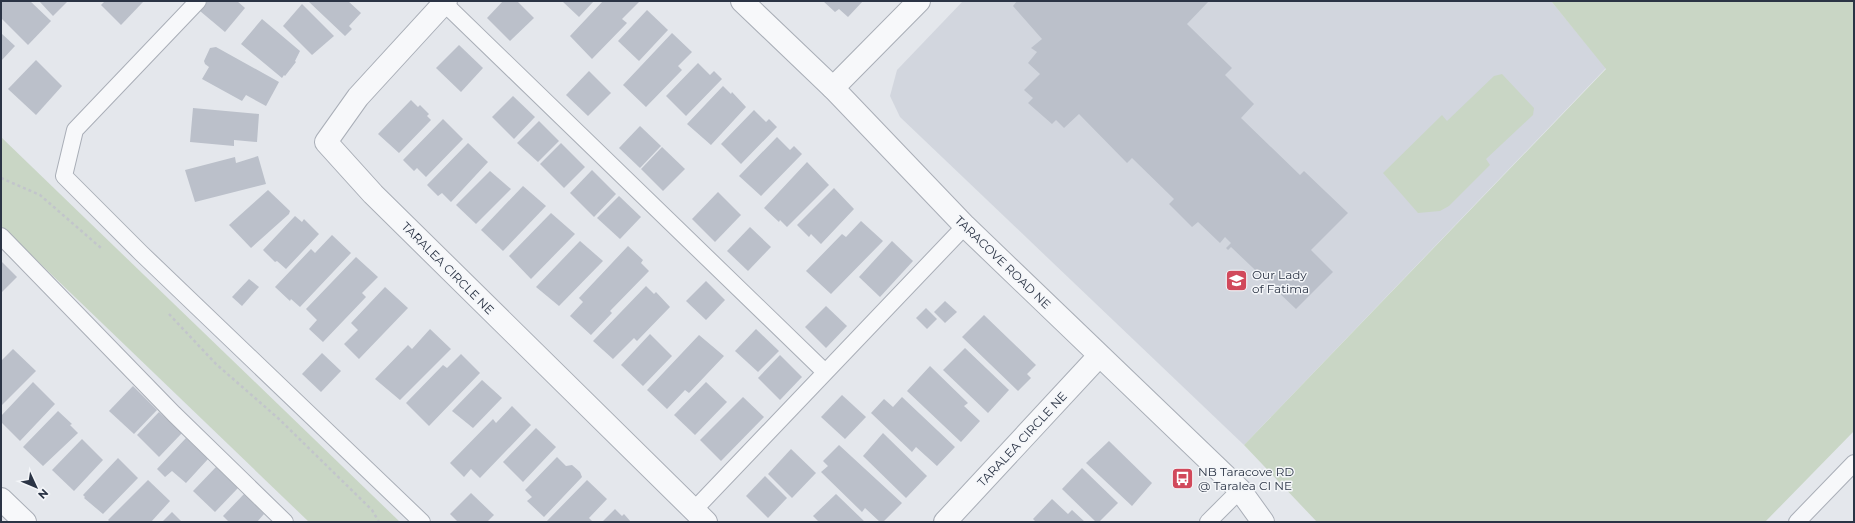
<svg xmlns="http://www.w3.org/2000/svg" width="1855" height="523" font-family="Montserrat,sans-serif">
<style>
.built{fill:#d2d6de}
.green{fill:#c9d6c5}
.building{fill:#bbc0ca}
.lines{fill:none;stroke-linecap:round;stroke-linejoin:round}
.service-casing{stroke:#a9aeb7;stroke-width:18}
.minor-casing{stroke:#a9aeb7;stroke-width:24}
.path{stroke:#c2c5cb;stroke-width:2.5;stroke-dasharray:3 3;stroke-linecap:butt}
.service{stroke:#f7f8fa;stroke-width:16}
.minor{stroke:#f7f8fa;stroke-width:22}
.labels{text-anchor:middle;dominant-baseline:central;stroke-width:3;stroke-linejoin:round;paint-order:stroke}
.street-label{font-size:12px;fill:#2b3445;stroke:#f4f6f9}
.poi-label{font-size:12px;fill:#2b3445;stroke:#f4f6f9;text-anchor:start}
</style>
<rect width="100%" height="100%" fill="#e4e7ec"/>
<!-- built -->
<polygon class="built" points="963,1 1551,1 1606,68 1244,445 900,117 890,96 897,70"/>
<!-- green -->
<g class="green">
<polygon points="1551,1 1854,1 1854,431 1765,522 1317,522 1244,445 1606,69"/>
<polygon points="1502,74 1534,108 1533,115 1486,159 1490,165 1449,206 1440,211 1418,213 1383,173 1442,115 1447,121 1494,76"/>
<polygon points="1,137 400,522 309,522 1,226"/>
</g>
<!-- building -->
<g class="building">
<polygon points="1,1 30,1 51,21 28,45 1,18"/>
<polygon points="39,1 68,1 53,16"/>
<polygon points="105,1 142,1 143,2 121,25 101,5"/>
<polygon points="208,1 237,1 245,8 225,32 200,11"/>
<polygon points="308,1 348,1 361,13 349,26 352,29 345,36"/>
<polygon points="503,1 517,1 534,18 510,41 487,18"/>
<polygon points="562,1 594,1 579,17"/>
<polygon points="603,1 640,1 622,19 627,23 592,59 570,36"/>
<polygon points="823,1 863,1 848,17 839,9 835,12"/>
<polygon points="1017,1 1209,1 1187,24 1232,68 1225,75 1254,104 1241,118 1300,175 1304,171 1348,213 1311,250 1333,272 1296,309 1231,247 1228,250 1226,248 1231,243 1225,237 1220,243 1198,222 1192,227 1169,204 1174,199 1132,158 1127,163 1079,114 1064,128 1056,120 1052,124 1028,103 1033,98 1024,90 1040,74 1028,63 1037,52 1031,48 1042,39 1013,6"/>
<polygon points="302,4 334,36 312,55 283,26"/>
<polygon points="647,10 668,30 639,61 618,41"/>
<polygon points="262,19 300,51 295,61 296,62 285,76 284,75 282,78 241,44"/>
<polygon points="1,33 15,46 1,61"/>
<polygon points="672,33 692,52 678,66 682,70 646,107 623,85"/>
<polygon points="459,45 483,68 461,92 436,68"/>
<polygon points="216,47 279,82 266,106 246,95 242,101 202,79 209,67 205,64 204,61 210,48"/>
<polygon points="36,60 62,86 36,115 8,89"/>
<polygon points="698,63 710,75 714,71 722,79 686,116 666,96"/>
<polygon points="589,71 611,93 588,116 566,95"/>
<polygon points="723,86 731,94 732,92 746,107 711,145 687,124"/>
<polygon points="513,96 535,117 514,139 492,117"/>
<polygon points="411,100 418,107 420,105 429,114 427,116 431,120 399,153 378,134"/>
<polygon points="193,108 259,114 257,142 234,140 234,146 190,142"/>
<polygon points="754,110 766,122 769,119 777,127 741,164 721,144"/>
<polygon points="443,119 463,139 426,177 417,168 414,171 403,160"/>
<polygon points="539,121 559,141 538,162 517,143"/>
<polygon points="640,126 661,146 640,168 619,148"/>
<polygon points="777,137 790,150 794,146 802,154 761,196 739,176"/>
<polygon points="468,143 488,162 451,202 442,193 438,196 427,185"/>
<polygon points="561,143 585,167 564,188 540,164"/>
<polygon points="662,147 685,169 663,191 641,169"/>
<polygon points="258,156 266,184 195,202 185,170 235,157 236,163"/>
<polygon points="807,162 829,185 787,227 780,220 779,222 764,208"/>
<polygon points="592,170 616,194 594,217 570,193"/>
<polygon points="490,171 511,189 476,224 456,205"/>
<polygon points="523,186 546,206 503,251 481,230"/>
<polygon points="834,188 854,209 821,244 811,234 809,237 797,225"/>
<polygon points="268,190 290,211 289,214 251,248 229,225"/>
<polygon points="718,192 741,215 715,242 692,219"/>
<polygon points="619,196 641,217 620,239 597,218"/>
<polygon points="551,213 575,234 531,279 509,256"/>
<polygon points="295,216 302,222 304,219 319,234 286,269 277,261 275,262 263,250"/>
<polygon points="861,221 883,241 831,294 806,271 842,234 846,237"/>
<polygon points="750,227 771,247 748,271 727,251"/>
<polygon points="332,235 351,253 300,307 291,299 290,301 275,287 311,249 315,253"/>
<polygon points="580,241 603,261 559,306 536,287"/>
<polygon points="892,241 913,261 880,297 859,277"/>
<polygon points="628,246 643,260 641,263 649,271 610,311 612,313 591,335 570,316 583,302 579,298"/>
<polygon points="356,257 378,277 362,293 366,297 323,342 309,329 317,320 306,309"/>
<polygon points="1,261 17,277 1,293"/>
<polygon points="249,279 259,287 242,306 232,297"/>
<polygon points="706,281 725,300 706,320 686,301"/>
<polygon points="646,286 654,294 656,292 670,307 637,341 634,338 613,359 593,341"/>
<polygon points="385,287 408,308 359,359 344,344 358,330 351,323"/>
<polygon points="945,301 957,312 945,323 934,312"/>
<polygon points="826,306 847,326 826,348 805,327"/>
<polygon points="926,308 937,319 927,329 916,318"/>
<polygon points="984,315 1036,365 1027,374 1031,378 1018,391 962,337"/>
<polygon points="430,329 451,349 400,400 375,379 408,345 412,349"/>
<polygon points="756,329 779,351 758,372 735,351"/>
<polygon points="650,334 672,356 643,386 621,365"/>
<polygon points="699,335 724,356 689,393 685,390 667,409 647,390"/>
<polygon points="965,348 1009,390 988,413 943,370"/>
<polygon points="13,349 36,371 1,406 1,361"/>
<polygon points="322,353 341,371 321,392 302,374"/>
<polygon points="461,354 480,373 429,426 406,403 443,365 447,368"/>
<polygon points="780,355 802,377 780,400 758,378"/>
<polygon points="930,366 968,403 964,406 980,421 961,442 907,391"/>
<polygon points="482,380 502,398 473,428 452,411"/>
<polygon points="33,382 55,404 20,441 1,422 1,416"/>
<polygon points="706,382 727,402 695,435 674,415"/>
<polygon points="133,386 157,410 134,434 109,411"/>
<polygon points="842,395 866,417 845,439 821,417"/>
<polygon points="743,397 764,417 721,461 700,440"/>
<polygon points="902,397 955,447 937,466 916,447 912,452 871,413 884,399 893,407"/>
<polygon points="512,406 531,425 480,478 471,469 464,477 450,463 493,419 496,423"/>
<polygon points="58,411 72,424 70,425 78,433 43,466 23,447"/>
<polygon points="159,412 182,433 159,457 137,435"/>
<polygon points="536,428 556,447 523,482 503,462"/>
<polygon points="883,433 927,476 906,498 863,456"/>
<polygon points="186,438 208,459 186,483 172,471 165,477 157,469"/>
<polygon points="82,439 103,460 74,491 52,470"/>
<polygon points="1109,441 1152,483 1132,506 1086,463"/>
<polygon points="839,445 902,503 883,522 880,522 865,508 862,512 821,472 828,466 823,461"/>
<polygon points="791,449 816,473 792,498 768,474"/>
<polygon points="557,457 566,466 572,465 580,472 582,477 544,517 527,501 532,497 525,490"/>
<polygon points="118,458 138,478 103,514 84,498 85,497 83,495"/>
<polygon points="216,467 238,488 215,512 193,491"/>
<polygon points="1082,468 1118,503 1099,522 1096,522 1062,489"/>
<polygon points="765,476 787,498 768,518 746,496"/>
<polygon points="148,480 170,501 151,522 110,522 108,520"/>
<polygon points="587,480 607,499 589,518 593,522 546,522"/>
<polygon points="471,493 494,515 487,522 458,522 450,514"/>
<polygon points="244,494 264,514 257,522 229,522 223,516"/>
<polygon points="836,494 865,522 819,522 813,516"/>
<polygon points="1052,499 1068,514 1072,510 1085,522 1036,522 1033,519"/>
<polygon points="615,509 622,516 624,514 631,522 602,522"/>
<polygon points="172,512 182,522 162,522"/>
</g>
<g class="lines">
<defs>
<g id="service">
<polyline points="198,1 75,130 64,176 141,253 422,522"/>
<polyline points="444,3 825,372"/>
<polyline points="1,236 174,414 285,522"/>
<polyline points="694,510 965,226"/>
<polyline points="1208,522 1240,490"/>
<polyline points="1797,522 1854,463"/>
</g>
<g id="minor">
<polyline points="446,1 358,97 326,142 373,194 706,522"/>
<polyline points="742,1 833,88 965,226 1240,490 1263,522"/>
<polyline points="833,88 919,1"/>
<polyline points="1,499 25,522"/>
<polyline points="945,522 1099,356"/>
</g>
</defs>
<!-- service casing -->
<use href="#service" class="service-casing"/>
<!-- minor casing -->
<use href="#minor" class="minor-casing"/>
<!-- path -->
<g class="path">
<polyline points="1,178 40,195 101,248"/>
<polyline points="169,314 216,364 279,419 372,510 379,522"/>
</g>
<!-- service -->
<use href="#service" class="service"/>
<!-- minor -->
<use href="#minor" class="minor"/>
</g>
<!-- icons -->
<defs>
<symbol id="school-square" viewBox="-11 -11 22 22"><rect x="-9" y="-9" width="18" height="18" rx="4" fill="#d1495b" stroke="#f4f6f9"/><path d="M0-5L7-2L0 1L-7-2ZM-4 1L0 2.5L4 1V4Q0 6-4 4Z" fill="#fff"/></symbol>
<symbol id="bus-square" viewBox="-11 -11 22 22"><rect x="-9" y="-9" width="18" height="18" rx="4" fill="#d1495b" stroke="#f4f6f9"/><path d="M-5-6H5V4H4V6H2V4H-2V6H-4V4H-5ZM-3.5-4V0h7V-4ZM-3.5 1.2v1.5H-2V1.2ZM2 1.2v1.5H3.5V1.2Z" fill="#fff"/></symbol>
</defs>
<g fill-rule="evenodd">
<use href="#school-square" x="1224" y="268" width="25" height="25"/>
<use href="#bus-square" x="1170" y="466" width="25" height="25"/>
</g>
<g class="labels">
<!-- street labels -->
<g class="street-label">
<text transform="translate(1003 262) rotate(44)">TARACOVE ROAD NE</text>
<text transform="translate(448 268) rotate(45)">TARALEA CIRCLE NE</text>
<text transform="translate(1022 439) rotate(-47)">TARALEA CIRCLE NE</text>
</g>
<!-- poi labels -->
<g class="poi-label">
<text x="1252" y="274">Our Lady<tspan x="1252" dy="14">of Fatima</tspan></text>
<text x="1198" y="471">NB Taracove RD<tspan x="1198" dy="14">@ Taralea CI NE</tspan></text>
</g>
</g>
<!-- border -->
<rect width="1855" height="523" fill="none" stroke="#2b3445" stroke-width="4"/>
<!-- north arrow -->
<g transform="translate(36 487) rotate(134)" stroke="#f4f6f9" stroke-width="3" paint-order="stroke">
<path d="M0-3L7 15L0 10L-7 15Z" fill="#2b3445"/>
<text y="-6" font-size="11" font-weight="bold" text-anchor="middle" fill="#2b3445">N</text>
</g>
</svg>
